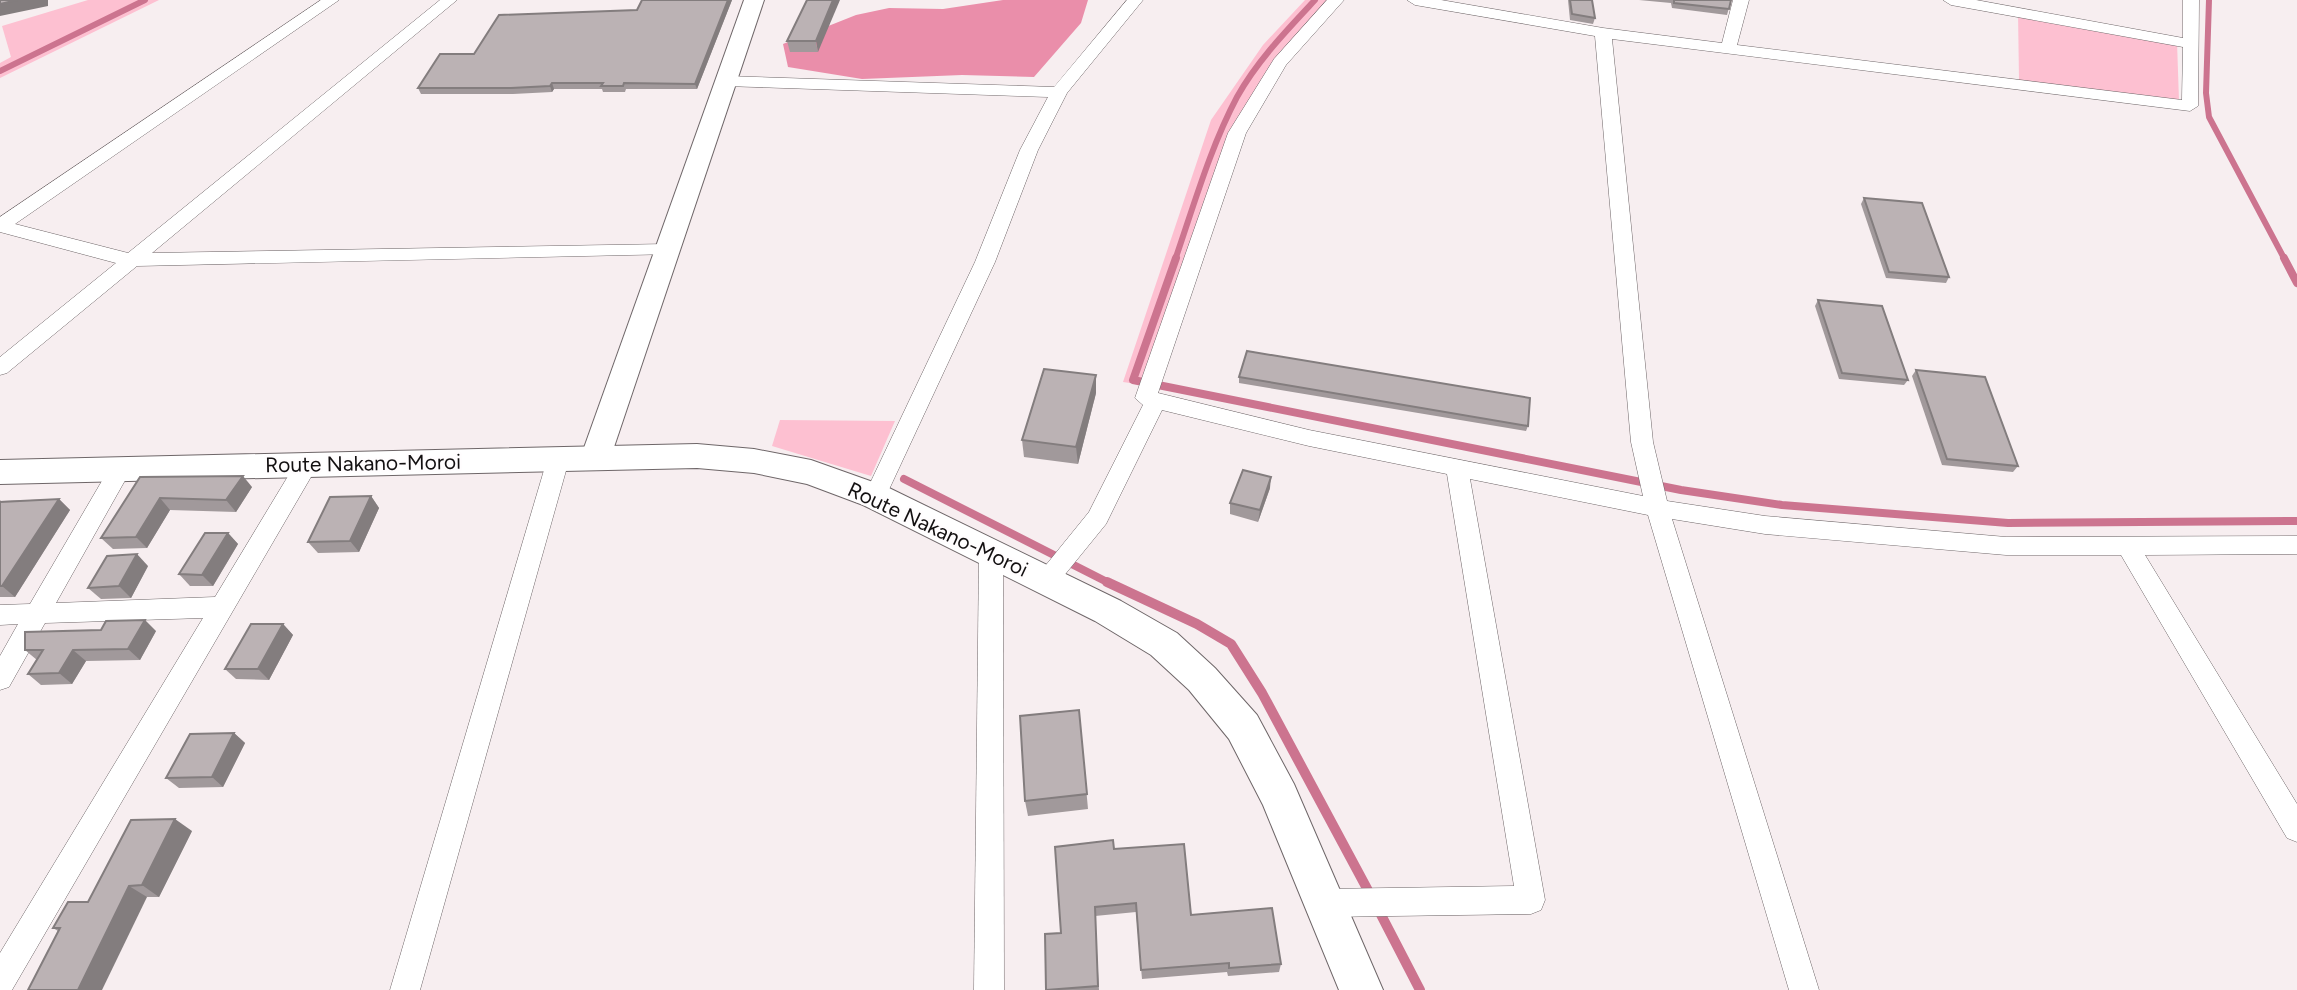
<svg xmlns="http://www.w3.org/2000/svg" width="2297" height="990" font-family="Figtree,sans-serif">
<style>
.green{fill:#fdc0d1}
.forest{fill:#ea8eaa}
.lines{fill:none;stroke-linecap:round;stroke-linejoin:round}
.stream-far2{stroke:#cc748f;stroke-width:6}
.stream-far1{stroke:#cc748f;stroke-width:8}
.stream{stroke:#cc748f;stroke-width:10}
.minor-casing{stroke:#6e6668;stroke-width:1}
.tertiary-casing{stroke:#6e6668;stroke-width:2}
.secondary-casing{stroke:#6e6668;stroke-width:2}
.minor{fill:#fff;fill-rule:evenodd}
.tertiary{fill:#fff;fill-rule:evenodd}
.secondary{fill:#fff;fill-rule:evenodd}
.wall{fill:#a1999b}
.shaded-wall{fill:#837d7e}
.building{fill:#bbb2b4;stroke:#837d7e;stroke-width:2}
.labels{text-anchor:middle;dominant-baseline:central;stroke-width:5;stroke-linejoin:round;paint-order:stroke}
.street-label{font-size:21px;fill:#131011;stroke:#fffdfe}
</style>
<rect width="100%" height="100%" fill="#f7eef0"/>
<!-- green -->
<g class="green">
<polygon points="88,0 159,0 0,78 0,63 11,57 2,26"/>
<polygon points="1305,0 1336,0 1252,102 1150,386 1123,382 1211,120 1263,45"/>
<polygon points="2018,12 2177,42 2179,101 2019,80"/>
<polygon points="780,420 895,421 871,476 772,446"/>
</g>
<!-- forest -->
<polygon class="forest" points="1003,0 1088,0 1081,23 1034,77 962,75 862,79 788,67 783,44 856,15 889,8 943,9"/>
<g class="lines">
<!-- stream-far2 -->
<g class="stream-far2">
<polyline points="2209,0 2206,93 2209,117 2285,260"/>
<polyline points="0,71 145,0"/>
<path d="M1175,260C1194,205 1210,148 1237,97C1257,61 1287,30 1315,0"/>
</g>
<!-- stream-far1 -->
<g class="stream-far1">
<polyline points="1176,258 1133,380 1681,490 1782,505 2008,523 2297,521"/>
<polyline points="2284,258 2297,283"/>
<polyline points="904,479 1111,584"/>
</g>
<!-- stream -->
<g class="stream">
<polyline points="1107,582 1197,624 1231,644 1262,693 1371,896"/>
<polyline points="1377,907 1420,990"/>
</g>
<defs>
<g id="minor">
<polygon points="321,0 339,0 15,224 128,253 440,0 457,0 152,253 667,244 674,246 677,250 674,254 137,266 7,373 0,375 0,357 116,263 0,232 0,217"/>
<polygon points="1127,0 1143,0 1067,93 1038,150 995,262 886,496 883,502 875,505 867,502 864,496 975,262 1020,150 1048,97 725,86 717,81 725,76 1054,87"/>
<polygon points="1327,0 1344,0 1286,65 1246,133 1158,393 1309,430 1643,496 1631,442 1595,36 1415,5 1407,0 1441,0 1603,28 1722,43 1733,0 1749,0 1737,45 2182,100 2183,47 1951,5 1943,0 1976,0 2183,38 2183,0 2199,0 2198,106 2190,111 1612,39 1653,442 1667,501 1765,516 2006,537 2297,536 2297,554 2145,555 2297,804 2297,842 2287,838 2121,555 2006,555 1765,534 1672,519 1819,990 1789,990 1648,515 1470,479 1545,900 1541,910 1531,914 1325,917 1315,913 1311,903 1315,893 1325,889 1514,886 1447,474 1309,446 1162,410 1106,524 1054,588 1045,591 1036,588 1033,581 1089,512 1143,405 1135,398 1228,133 1274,59"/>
<polygon points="558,452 566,454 569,460 420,990 390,990 547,460 550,454"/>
<polygon points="307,456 315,458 318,464 315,470 12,990 0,990 0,953 203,618 45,623 9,687 0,690 0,656 18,624 0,625 0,605 30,604 113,462 121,460 129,462 132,468 56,603 215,597 299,458"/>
<polygon points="991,545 999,547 1003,554 1004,990 974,990 979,554 983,547"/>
</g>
<polygon id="tertiary" points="744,0 764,0 610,459 605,467 595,470 585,467 580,459"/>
<polygon id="secondary" points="697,444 754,449 811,460 887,487 1121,601 1177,633 1215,668 1257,715 1294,784 1383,990 1339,990 1263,805 1229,739 1189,690 1151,655 1095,621 863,505 807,484 754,473 697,468 0,484 0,460"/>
</defs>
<!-- minor casing -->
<use href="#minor" class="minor-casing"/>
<!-- tertiary casing -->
<use href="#tertiary" class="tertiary-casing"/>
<!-- secondary casing -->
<use href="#secondary" class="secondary-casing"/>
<!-- minor -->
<use href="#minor" class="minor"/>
<!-- tertiary -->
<use href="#tertiary" class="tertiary"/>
<!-- secondary -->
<use href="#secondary" class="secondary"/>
</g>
<!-- wall -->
<g class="wall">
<polygon points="642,0 732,0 697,89 626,89 625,92 603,92 602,89 554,89 552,92 513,94 421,94 418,88 474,54 637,10"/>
<polygon points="807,0 818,52 790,52 787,41"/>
<polygon points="1568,0 1592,0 1595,18 1593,24 1570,20"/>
<polygon points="1639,0 1731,0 1727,15 1672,8 1671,3"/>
<polygon points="1864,198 1949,277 1946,283 1886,278 1861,204"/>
<polygon points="1818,300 1908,380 1904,385 1839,379 1815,306"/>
<polygon points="1916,370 2018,466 2013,472 1942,465 1912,376"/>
<polygon points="1239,377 1528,426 1526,431 1239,383"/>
<polygon points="1096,393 1078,464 1024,457 1022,440"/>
<polygon points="140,477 252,487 236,512 170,510 147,548 113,549 101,538"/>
<polygon points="1270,488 1258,522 1230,514 1230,503"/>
<polygon points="371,496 379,508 359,552 318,553 308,542"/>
<polygon points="59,499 70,510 15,597 0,597 0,500 1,501"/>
<polygon points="228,533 238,544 213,586 190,586 179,574"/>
<polygon points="148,566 131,598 101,599 88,588"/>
<polygon points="283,624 293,635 269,680 236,679 225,669"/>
<polygon points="156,631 140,660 86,661 72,684 41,685 28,674 37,660 25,650"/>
<polygon points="1079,710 1088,809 1028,816 1025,801"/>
<polygon points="234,733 245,743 223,787 179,788 166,778"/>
<polygon points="192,831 159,897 147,897 58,931 53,928 88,902"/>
<polygon points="1114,849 1191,915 1281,964 1279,972 1228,976 1227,972 1142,979 1136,912 1095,916 1099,990 1046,990 1061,933"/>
</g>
<!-- shaded-wall -->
<g class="shaded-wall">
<polygon points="17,0 48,0 48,6 0,16 0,4"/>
<polygon points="728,0 732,0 697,89 695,84"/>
<polygon points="833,0 840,0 818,52 816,41"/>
<polygon points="552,83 554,89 552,92 550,86"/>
<polygon points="1096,375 1096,393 1078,464 1076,447"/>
<polygon points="243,476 252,487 236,512 226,500"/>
<polygon points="1271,477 1270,488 1258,522 1260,510"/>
<polygon points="371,496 379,508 359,552 350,541"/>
<polygon points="160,498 170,510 147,548 136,537"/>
<polygon points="59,499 70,510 15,597 2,586"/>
<polygon points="228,533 238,544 213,586 202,575"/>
<polygon points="137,554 148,566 131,598 119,586"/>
<polygon points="145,620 156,631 140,660 128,649"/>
<polygon points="283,624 293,635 269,680 258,669"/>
<polygon points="73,650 86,661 72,684 59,673"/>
<polygon points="234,733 245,743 223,787 212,777"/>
<polygon points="175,819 192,831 159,897 142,885"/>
<polygon points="129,886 147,897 102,990 78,990"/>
</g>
<!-- building -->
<g class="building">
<polygon points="0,0 17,0 0,4"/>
<polygon points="642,0 728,0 695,84 624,83 623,86 601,86 603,83 552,83 550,86 511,88 418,88 440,54 474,54 499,15 637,10"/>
<polygon points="807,0 833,0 816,41 787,41"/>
<polygon points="1570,0 1592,0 1595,18 1572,14"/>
<polygon points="1674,0 1731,0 1729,9 1674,3"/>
<polygon points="1864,198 1922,203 1949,277 1889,272"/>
<polygon points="1818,300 1882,306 1908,380 1842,373"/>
<polygon points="1247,351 1530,398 1528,426 1239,377"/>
<polygon points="1044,369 1096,375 1076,447 1022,440"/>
<polygon points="1916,370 1985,377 2018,466 1947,459"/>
<polygon points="1243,470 1271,477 1260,510 1230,503"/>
<polygon points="243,476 226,500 160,498 136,537 101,538 140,477"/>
<polygon points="371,496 350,541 308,542 330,497"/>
<polygon points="59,499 2,586 0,586 0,502"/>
<polygon points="205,533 228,533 202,575 179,574"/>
<polygon points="137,554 119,586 88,588 107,556"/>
<polygon points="145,620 128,649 73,650 59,673 28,674 43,650 25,650 25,632 101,630 106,621"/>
<polygon points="251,624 283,624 258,669 225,669"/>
<polygon points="1079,710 1087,794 1025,801 1020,716"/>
<polygon points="234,733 212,777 166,778 190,734"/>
<polygon points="175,819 142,885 129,886 78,990 28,990 60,928 53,928 68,902 88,902 131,820"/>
<polygon points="1113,840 1114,849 1184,844 1191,915 1272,908 1281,964 1229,968 1229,963 1141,970 1136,903 1095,907 1098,986 1046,990 1045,934 1061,933 1055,847"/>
</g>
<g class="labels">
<!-- street labels -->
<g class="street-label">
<text transform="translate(363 463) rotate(-1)">Route Nakano-Moroi</text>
<text transform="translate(938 529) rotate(25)">Route Nakano-Moroi</text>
</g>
</g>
</svg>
